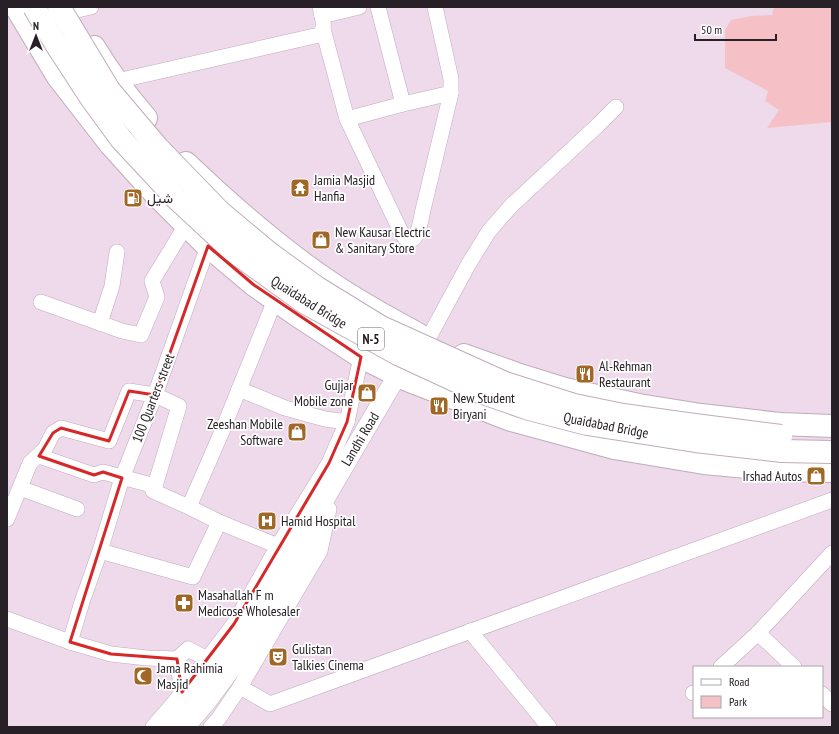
<svg xmlns="http://www.w3.org/2000/svg" width="839" height="734" font-family="'PT Sans Narrow',Vazirmatn,sans-serif">
<style>
.green{fill:#f5c1c7}
.lines{fill:none;stroke-linecap:round;stroke-linejoin:round}
.minor-casing{stroke:#bfacbb;stroke-width:16}
.major-casing{stroke:#bfacbb;stroke-width:20}
.highway-casing{stroke:#bfacbb;stroke-width:24}
.minor{stroke:#fff;stroke-width:15}
.major{stroke:#fff;stroke-width:19}
.highway{stroke:#fff;stroke-width:22}
.highway-bridge-casing{stroke:#bfacbb;stroke-width:24;stroke-linecap:butt}
.highway-bridge{stroke:#fff;stroke-width:22}
.marked{fill:none;stroke:#d62828;stroke-width:3;stroke-linejoin:round}
.labels{text-anchor:middle;dominant-baseline:central;stroke-width:3.5;stroke-linejoin:round;paint-order:stroke}
.shield{fill:#fff;stroke:#686367;stroke-width:1}
.shield-label{font-size:13px;font-weight:bold;fill:#272026}
.poi-label{font-size:14px;fill:#272026;stroke:#fff;text-anchor:start}
.street-label{font-size:14px;fill:#272026;stroke:#fff}
</style>
<rect width="100%" height="100%" fill="#eedaea"/>
<!-- green -->
<polygon class="green" points="774,7 832,7 832,122 767,128 779,110 765,101 768,91 725,68 725,30 731,20 751,16 772,15"/>
<g class="lines">
<defs>
<g id="minor">
<polyline points="378,7 403,104"/>
<polyline points="73,11 91,7"/>
<polyline points="322,16 359,7"/>
<path d="M323,29L347,119L402,234C404,235 404,238 406,239C417,246 421,220 422,214L451,93V79L435,7"/>
<path d="M117,81L319,35C327,29 322,16 320,7"/>
<polyline points="347,119 403,104 451,93"/>
<polyline points="275,300 223,429 189,507 219,522 278,546"/>
<polyline points="41,302 122,331 141,335 157,297 152,281 186,225"/>
<polyline points="100,323 112,286 117,252"/>
<polyline points="428,339 468,265 489,231 512,205 598,125 616,107"/>
<polyline points="239,389 285,408 325,419 347,422"/>
<polyline points="155,486 153,491 189,507"/>
<polyline points="20,488 77,509"/>
<polyline points="7,519 30,463 45,449 53,433 61,428 109,441 129,391 155,395 179,406 155,486 103,472 94,475 39,456"/>
<polyline points="100,551 122,478 155,395 208,246"/>
<polyline points="7,619 70,642 111,654 147,658 177,659 188,649 207,659"/>
<polyline points="470,631 549,727"/>
<polyline points="758,633 794,667"/>
<polyline points="70,642 82,602 100,551 107,553 193,577 219,522"/>
<polyline points="177,659 182,692"/>
<polyline points="721,667 758,633 832,553"/>
<polyline points="240,687 270,704 832,500"/>
<polyline points="693,693 694,693"/>
<polyline points="822,694 832,704"/>
<polyline points="153,727 173,704 234,624 278,546 329,463 347,422 361,357"/>
<polyline points="211,727 219,718 240,687 320,551 329,509"/>
</g>
<g id="major">
<polyline points="167,727 234,645 296,542 322,504 405,362"/>
<polyline points="185,727 208,700 245,650 271,613 314,537"/>
</g>
<g id="highway">
<polyline points="16,7 58,77 110,144 155,194 204,243 254,285 298,316 361,357 407,380 511,420 614,448 704,463 779,470 832,471"/>
<path d="M94,47C109,72 127,96 146,118"/>
<path d="M186,163C231,206 279,248 331,283C359,302 388,318 418,334"/>
<polyline points="464,355 520,375 565,389 639,405 701,415 780,424 832,426"/>
</g>
</defs>
<!-- minor casing -->
<use href="#minor" class="minor-casing"/>
<!-- major casing -->
<use href="#major" class="major-casing"/>
<!-- highway casing -->
<use href="#highway" class="highway-casing"/>
<!-- minor -->
<use href="#minor" class="minor"/>
<!-- major -->
<use href="#major" class="major"/>
<!-- highway -->
<use href="#highway" class="highway"/>
<defs>
<g id="highway-bridge">
<polyline points="34,7 54,41 91,98 121,139 176,198 232,250 304,302 398,354 480,392 529,409 587,424 695,441 782,451 832,452"/>
<polyline points="59,7 109,90 158,148 220,212 269,253 316,287 381,327 505,383 574,405 623,415 687,424 781,436"/>
</g>
</defs>
<!-- highway-bridge casing -->
<use href="#highway-bridge" class="highway-bridge-casing"/>
<!-- highway-bridge -->
<use href="#highway-bridge" class="highway-bridge"/>
</g>
<!-- marked area -->
<path class="marked" d="M208,246L254,285L361,357L347,422L329,463L234,624L182,692L177,659L111,654L70,642L122,478L103,472L94,475L39,456L53,433L61,428L109,441L129,391L155,395Z"/>
<!-- icons -->
<defs>
<symbol id="temple-square" viewBox="-11 -11 22 22"><rect x="-9" y="-9" width="18" height="18" rx="4" fill="#a06725" stroke="#fff"/><path d="M0-6L5-2H3V0L6.5 2.5H4V6H1.5V3h-3V6H-4V2.5H-6.5L-3 0V-2H-5Z" fill="#fff"/></symbol>
<symbol id="fuel-square" viewBox="-11 -11 22 22"><rect x="-9" y="-9" width="18" height="18" rx="4" fill="#a06725" stroke="#fff"/><path d="M-5.5-6h7V0h2V4h1.3V-2.5L3-4.5l.8-.8L6-3V5H2.5V1h-1V6h-7ZM-4.2-4.7v3.2H.2V-4.7Z" fill="#fff"/></symbol>
<symbol id="shop-square" viewBox="-11 -11 22 22"><rect x="-9" y="-9" width="18" height="18" rx="4" fill="#a06725" stroke="#fff"/><path d="M-5-2.5h2.3a2.7 3.5 0 0 1 5.4 0H5L5.5 6h-11ZM-1.5-2.5h3a1.5 2.3 0 0 0-3 0Z" fill="#fff"/></symbol>
<symbol id="restaurant-square" viewBox="-11 -11 22 22"><rect x="-9" y="-9" width="18" height="18" rx="4" fill="#a06725" stroke="#fff"/><path d="M-5-6h1v4h1v-4h1v4h1v-4h1v5L-1.5 .5V6h-2V.5L-5-1ZM5-6V6H3V1.5H1.5Q1.5-4 5-6Z" fill="#fff"/></symbol>
<symbol id="hospital-square" viewBox="-11 -11 22 22"><rect x="-9" y="-9" width="18" height="18" rx="4" fill="#a06725" stroke="#fff"/><path d="M-5-5h3v3.5h4V-5h3V5h-3V1.5h-4V5h-3Z" fill="#fff"/></symbol>
<symbol id="pharmacy-square" viewBox="-11 -11 22 22"><rect x="-9" y="-9" width="18" height="18" rx="4" fill="#a06725" stroke="#fff"/><path d="M-2-6h4v4h4v4h-4v4h-4v-4h-4v-4h4Z" fill="#fff"/></symbol>
<symbol id="theatre-square" viewBox="-11 -11 22 22"><rect x="-9" y="-9" width="18" height="18" rx="4" fill="#a06725" stroke="#fff"/><path d="M-5-5.5Q0-4 5-5.5V0Q5 5 0 6Q-5 5-5 0ZM-3.3-2.5H-1v1.5H-3.3ZM1-2.5H3.3v1.5H1ZM-2.8 1Q0 5.5 2.8 1Z" fill="#fff"/></symbol>
<symbol id="mosque-square" viewBox="-11 -11 22 22"><rect x="-9" y="-9" width="18" height="18" rx="4" fill="#a06725" stroke="#fff"/><path d="M3.5-4.9A6 6 0 1 0 3.5 4.9A5 5 0 1 1 3.5-4.9Z" fill="#fff"/></symbol>
</defs>
<g fill-rule="evenodd">
<use href="#temple-square" x="289" y="177" width="22" height="22"/>
<use href="#fuel-square" x="122" y="187" width="22" height="22"/>
<use href="#shop-square" x="310" y="229" width="22" height="22"/>
<use href="#restaurant-square" x="574" y="363" width="22" height="22"/>
<use href="#shop-square" x="356" y="382" width="22" height="22"/>
<use href="#restaurant-square" x="428" y="395" width="22" height="22"/>
<use href="#shop-square" x="286" y="421" width="22" height="22"/>
<use href="#shop-square" x="805" y="465" width="22" height="22"/>
<use href="#hospital-square" x="256" y="510" width="22" height="22"/>
<use href="#pharmacy-square" x="173" y="592" width="22" height="22"/>
<use href="#theatre-square" x="267" y="646" width="22" height="22"/>
<use href="#mosque-square" x="132" y="665" width="22" height="22"/>
</g>
<g class="labels">
<!-- shield labels -->
<rect class="shield" x="358" y="328" width="26" height="22" rx="3"/>
<g class="shield-label">
<text x="371" y="339">N-5</text>
</g>
<!-- poi labels -->
<g class="poi-label">
<text x="314" y="180">Jamia Masjid<tspan x="314" dy="16">Hanfia</tspan></text>
<text x="147" y="198">شیل</text>
<text x="335" y="232">New Kausar Electric<tspan x="335" dy="16">&amp; Sanitary Store</tspan></text>
<text x="599" y="366">Al-Rehman<tspan x="599" dy="16">Restaurant</tspan></text>
<text x="353" y="385" text-anchor="end">Gujjar<tspan x="353" dy="16">Mobile zone</tspan></text>
<text x="453" y="398">New Student<tspan x="453" dy="16">Biryani</tspan></text>
<text x="283" y="424" text-anchor="end">Zeeshan Mobile<tspan x="283" dy="16">Software</tspan></text>
<text x="802" y="476" text-anchor="end">Irshad Autos</text>
<text x="281" y="521">Hamid Hospital</text>
<text x="198" y="595">Masahallah F m<tspan x="198" dy="16">Medicose Wholesaler</tspan></text>
<text x="292" y="649">Gulistan<tspan x="292" dy="16">Talkies Cinema</tspan></text>
<text x="157" y="668">Jama Rahimia<tspan x="157" dy="16">Masjid</tspan></text>
</g>
<!-- street labels -->
<g class="street-label">
<text transform="translate(309 302) rotate(32)">Quaidabad Bridge</text>
<text transform="translate(153 398) rotate(-69)">100 Quarters street</text>
<text transform="translate(606 425) rotate(11)">Quaidabad Bridge</text>
<text transform="translate(360 439) rotate(-59)">Landhi Road</text>
</g>
</g>
<!-- border -->
<rect width="839" height="734" fill="none" stroke="#272026" stroke-width="16"/>
<!-- legend -->
<rect x="693" y="666" width="130" height="52" fill="#ffffff" stroke="#a9a6a8"/>
<rect x="701" y="679" width="20" height="6" fill="#ffffff" stroke="#a9a6a8"/>
<text x="729" y="686" font-size="12" fill="#272026">Road</text>
<rect x="701" y="696" width="20" height="12" fill="#f5c1c7" stroke="#a9a6a8"/>
<text x="729" y="706" font-size="12" fill="#272026">Park</text>
<!-- north arrow -->
<g transform="translate(36 36)" stroke="#ffffff" stroke-width="3" paint-order="stroke">
<path d="M0-3L7 15L0 10L-7 15Z" fill="#272026"/>
<text y="-6" font-size="11" font-weight="bold" text-anchor="middle" fill="#272026">N</text>
</g>
<!-- scale -->
<path d="M695 34v6h81v-6" fill="none" stroke="#272026" stroke-width="2"/>
<text x="701" y="34" font-size="12" fill="#272026" stroke="#ffffff" stroke-width="3" paint-order="stroke">50 m</text>
</svg>
